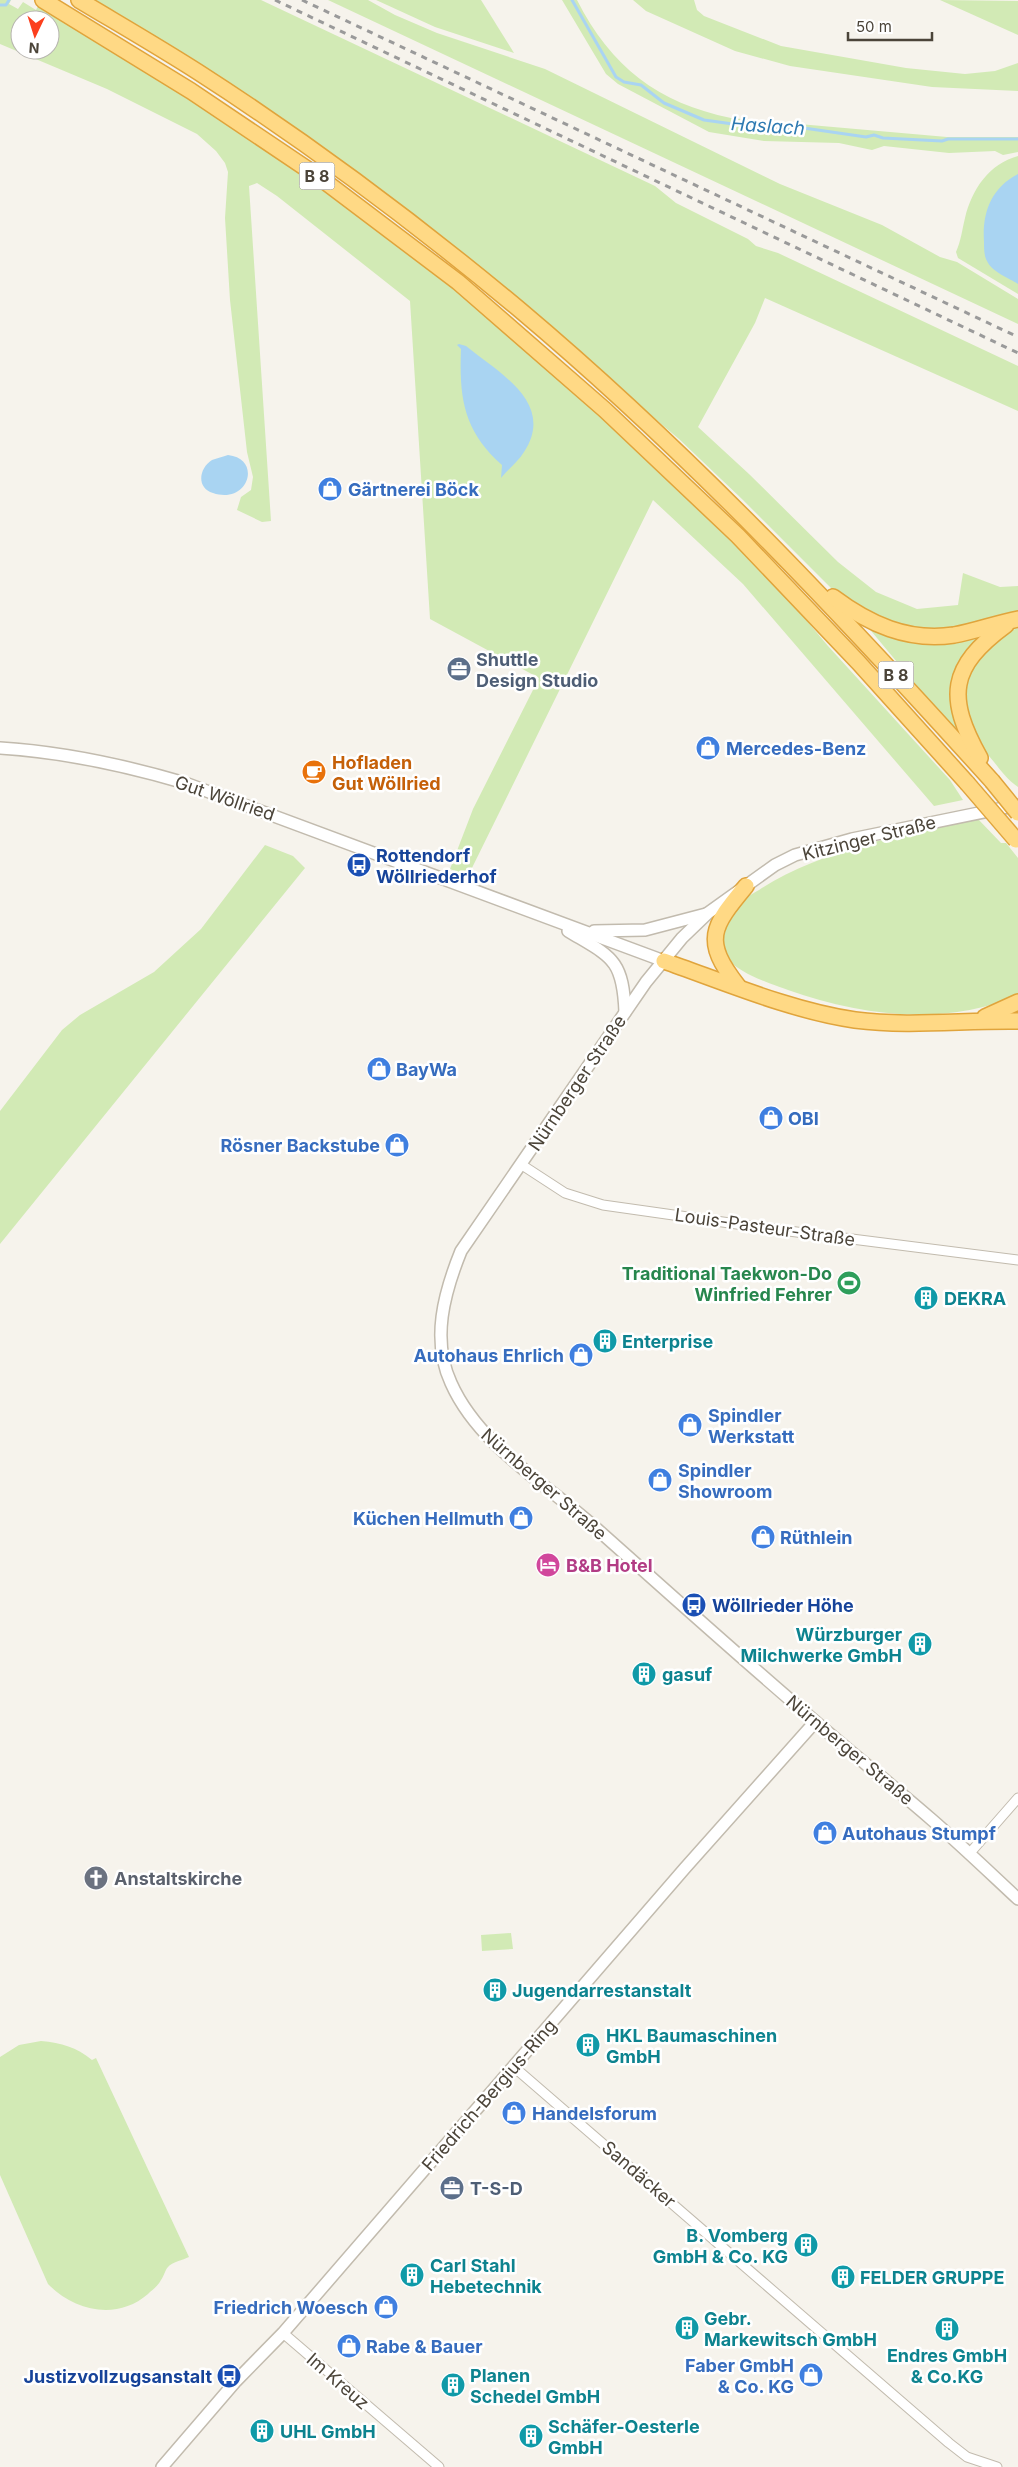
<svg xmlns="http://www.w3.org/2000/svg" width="1018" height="2467" font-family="Inter,sans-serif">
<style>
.green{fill:#d2eab5;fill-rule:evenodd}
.water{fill:#a9d4f2}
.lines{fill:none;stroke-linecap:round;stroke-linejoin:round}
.stream{stroke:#a9d4f2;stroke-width:3}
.minor-casing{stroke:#c2bbae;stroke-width:11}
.tertiary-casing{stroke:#c2bbae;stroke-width:14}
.trunk-casing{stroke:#e0a43c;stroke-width:18}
.minor{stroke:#fff;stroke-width:9}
.tertiary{stroke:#fff;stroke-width:11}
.trunk{stroke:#ffd985;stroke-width:15}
.rail{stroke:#9a9a9a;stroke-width:3;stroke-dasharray:6 6;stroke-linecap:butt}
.trunk-bridge-casing{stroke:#e0a43c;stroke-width:18;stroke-linecap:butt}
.trunk-bridge{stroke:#ffd985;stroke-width:15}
.labels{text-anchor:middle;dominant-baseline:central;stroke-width:5;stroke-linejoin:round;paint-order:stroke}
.shield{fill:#fff;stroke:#817c74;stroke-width:1}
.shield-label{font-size:16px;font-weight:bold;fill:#4b4439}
.shop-label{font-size:18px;font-weight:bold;fill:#366cbe;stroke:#fff;text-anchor:start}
.service-label{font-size:18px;font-weight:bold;fill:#4e5e75;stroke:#fff;text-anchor:start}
.food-label{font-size:18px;font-weight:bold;fill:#c56008;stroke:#fff;text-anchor:start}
.street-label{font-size:18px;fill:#4b4439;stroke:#fff}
.transit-label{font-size:18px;font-weight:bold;fill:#164399;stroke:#fff;text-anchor:start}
.leisure-label{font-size:18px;font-weight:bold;fill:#27864d;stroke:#fff;text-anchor:end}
.culture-label{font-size:18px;font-weight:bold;fill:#0d838f;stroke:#fff;text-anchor:start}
.hotel-label{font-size:18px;font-weight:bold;fill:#b23c85;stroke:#fff;text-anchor:start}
.worship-label{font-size:18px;font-weight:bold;fill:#5b616d;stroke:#fff;text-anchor:start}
.water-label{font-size:19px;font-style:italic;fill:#2e7ab2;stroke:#fff}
</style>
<rect width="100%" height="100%" fill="#f6f3ec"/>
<!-- green -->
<g class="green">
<path d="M0,0H11L9,4L18,9L23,2L36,10L38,6L135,62L329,191L393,240L496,323L652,460L766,572L828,646L950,780L963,800L934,806L743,584L653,500L468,876L450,869L473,809L539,678L430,619L410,301L277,196L257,183L249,186L271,521L262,522L237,510L241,497L251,490L253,477L247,452L230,300L225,218L228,172L225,163L216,151L197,134L107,89L0,44ZM20,20H50V50H20Z"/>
<polygon points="90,0 261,0 655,186 676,203 748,239 756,246 778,253 1018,366 1018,411 765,298 755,323 698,427 749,474 838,562 876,592 917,609 958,605 963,573 1000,587 1018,586 1018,614 954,631 905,631 842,599 743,500 679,439 500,288"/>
<polygon points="328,0 368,0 395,15 437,33 545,69 780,184 882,225 940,257 957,262 1018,299 1018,324"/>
<polygon points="376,0 481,0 514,53 435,27"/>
<path d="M562,0H577C611,67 658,103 731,118L947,137H1018V152L1003,155L995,151L949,153L884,146L872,150L839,143L764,141L709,132L618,84L606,74Z"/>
<polygon points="633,0 694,0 697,10 704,16 781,46 906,68 965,74 995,71 1018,63 1018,91 932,87 790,66 735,51 646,11"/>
<polygon points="940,0 1018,1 1018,35"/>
<path d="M1018,156V294L958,258L956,252C961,241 962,230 965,218C972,189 989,164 1018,156Z"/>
<polygon points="867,626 901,637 997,627 968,657 962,740"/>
<path d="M1018,628V787C1008,780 1001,771 994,762C961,724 949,675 995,642C1002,636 1009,631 1018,628Z"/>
<path d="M978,819L1001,843H1006L1018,858V995C946,1027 861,1016 788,990C771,984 731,971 724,953C721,948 721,941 720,935C725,925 730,914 737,905C742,899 752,894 759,890C820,850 907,833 978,819Z"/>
<polygon points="265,845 293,856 305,868 0,1244 0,1111 62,1030 80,1015 154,972 201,929"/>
<polygon points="511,1933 513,1949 482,1951 481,1935"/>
<path d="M41,2041C62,2043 76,2047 92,2060L96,2058L189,2257C183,2260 172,2262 168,2267C165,2270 164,2276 161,2280C158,2286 152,2290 148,2294C117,2321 74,2311 48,2284L0,2175V2057L19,2045Z"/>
</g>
<!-- water -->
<g class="water">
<path d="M1018,174V284C1009,278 992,272 987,261C984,256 984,248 984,242C982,213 991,188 1018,174Z"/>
<path d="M459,344L466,346C499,373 556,403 524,452C518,462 508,469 501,478L502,465C464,431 459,399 461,349L457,345Z"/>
<path d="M228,455C263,459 248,505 213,493C196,488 199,468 212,460C217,458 223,457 228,455Z"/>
</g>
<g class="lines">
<!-- stream -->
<g class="stream">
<polyline points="572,0 616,77 624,82 641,85 664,103 704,120 762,128 772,126 790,130 797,127 866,137 874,135 883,138 942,141 948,139 1018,139"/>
<polyline points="0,5 6,5 9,0"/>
</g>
<defs>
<g id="minor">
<polyline points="522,1165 565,1193 603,1205 765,1228 1018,1260"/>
<polyline points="969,1854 1018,1798"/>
<polyline points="514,2067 949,2443 967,2457 997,2467"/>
<polyline points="283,2333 439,2467"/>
</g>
<g id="tertiary">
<path d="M0,748C64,752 124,765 185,783L664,961"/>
<path d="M1018,805L852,839L795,855L775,865L708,913L682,938L646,982L461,1251C444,1293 431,1340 451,1383C479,1446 548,1485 598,1530C670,1594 742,1659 816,1722C854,1755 893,1786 931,1819C961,1845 989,1872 1018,1899"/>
<path d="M568,931C611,957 623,958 625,1012"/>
<polyline points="594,931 645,930 706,914"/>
<polyline points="162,2467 236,2381 283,2333 685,1868 815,1722"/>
</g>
<g id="trunk">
<polyline points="43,0 191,91 319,177 458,282 605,410 738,536 858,662 967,783"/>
<path d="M79,0C119,24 159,47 198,72C310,144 418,225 520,310C691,454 843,616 992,781"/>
<path d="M833,597C869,624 908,642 954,635C976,631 997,623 1018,619"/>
<path d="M980,758C946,697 949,667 1006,625"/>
<path d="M664,961C724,982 792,1011 855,1020C909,1027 964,1020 1018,1021"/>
<path d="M738,986C702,940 712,927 746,886"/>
<polyline points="985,1017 1018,1002"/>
</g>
</defs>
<!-- minor casing -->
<use href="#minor" class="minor-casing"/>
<!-- tertiary casing -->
<use href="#tertiary" class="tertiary-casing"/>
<!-- trunk casing -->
<use href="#trunk" class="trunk-casing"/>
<!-- minor -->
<use href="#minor" class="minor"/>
<!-- tertiary -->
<use href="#tertiary" class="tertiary"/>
<!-- trunk -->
<use href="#trunk" class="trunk"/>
<!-- rail -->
<g class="rail">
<polyline points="275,0 1018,353"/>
<polyline points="302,0 1018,337"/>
</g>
<defs>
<g id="trunk-bridge">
<polyline points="992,781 1018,813"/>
<polyline points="967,783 1016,840"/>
</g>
</defs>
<!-- trunk-bridge casing -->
<use href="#trunk-bridge" class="trunk-bridge-casing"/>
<!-- trunk-bridge -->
<use href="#trunk-bridge" class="trunk-bridge"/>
</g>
<!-- icons -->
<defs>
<symbol id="shop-disc" viewBox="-11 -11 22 22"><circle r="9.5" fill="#3f7fe0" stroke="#fff"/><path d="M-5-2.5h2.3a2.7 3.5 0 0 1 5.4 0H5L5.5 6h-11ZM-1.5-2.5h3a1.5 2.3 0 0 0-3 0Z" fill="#fff"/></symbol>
<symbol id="office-disc" viewBox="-11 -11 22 22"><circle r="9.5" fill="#5c6f8a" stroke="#fff"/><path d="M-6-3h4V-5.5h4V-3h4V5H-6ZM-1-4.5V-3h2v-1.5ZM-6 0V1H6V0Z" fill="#fff"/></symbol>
<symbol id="cafe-disc" viewBox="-11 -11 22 22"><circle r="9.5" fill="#e8710a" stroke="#fff"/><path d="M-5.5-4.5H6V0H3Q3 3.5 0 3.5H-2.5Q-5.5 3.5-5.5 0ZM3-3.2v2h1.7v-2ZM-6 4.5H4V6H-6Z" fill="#fff"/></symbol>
<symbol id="bus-disc" viewBox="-11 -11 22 22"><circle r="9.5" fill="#1a4fb4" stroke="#fff"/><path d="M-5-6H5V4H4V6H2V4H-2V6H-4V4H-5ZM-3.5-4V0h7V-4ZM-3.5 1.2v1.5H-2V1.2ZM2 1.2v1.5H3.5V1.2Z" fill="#fff"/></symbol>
<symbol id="stadium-disc" viewBox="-11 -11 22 22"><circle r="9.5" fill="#2e9e5b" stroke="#fff"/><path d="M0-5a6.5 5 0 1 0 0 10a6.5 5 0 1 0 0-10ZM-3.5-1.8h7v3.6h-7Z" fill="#fff"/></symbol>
<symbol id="building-disc" viewBox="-11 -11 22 22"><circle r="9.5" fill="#0f9aa8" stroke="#fff"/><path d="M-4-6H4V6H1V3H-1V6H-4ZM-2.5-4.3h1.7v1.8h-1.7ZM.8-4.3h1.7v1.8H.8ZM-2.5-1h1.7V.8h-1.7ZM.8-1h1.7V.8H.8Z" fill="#fff"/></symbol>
<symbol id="hotel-disc" viewBox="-11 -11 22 22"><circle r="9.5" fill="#d1479c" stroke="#fff"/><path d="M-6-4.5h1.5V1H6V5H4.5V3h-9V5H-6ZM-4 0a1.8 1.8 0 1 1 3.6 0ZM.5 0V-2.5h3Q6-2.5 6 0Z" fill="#fff"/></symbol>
<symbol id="church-disc" viewBox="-11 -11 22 22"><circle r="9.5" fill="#6b7280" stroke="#fff"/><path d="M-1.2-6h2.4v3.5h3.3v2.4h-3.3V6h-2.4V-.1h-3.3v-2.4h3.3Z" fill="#fff"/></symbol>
</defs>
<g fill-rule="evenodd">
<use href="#shop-disc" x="316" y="475" width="28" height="28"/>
<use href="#office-disc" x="445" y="655" width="28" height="28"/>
<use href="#shop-disc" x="694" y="734" width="28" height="28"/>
<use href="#cafe-disc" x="300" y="758" width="28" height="28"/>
<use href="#bus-disc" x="345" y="851" width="28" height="28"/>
<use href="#shop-disc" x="365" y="1055" width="28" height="28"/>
<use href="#shop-disc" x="757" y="1104" width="28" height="28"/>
<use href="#shop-disc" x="383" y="1131" width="28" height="28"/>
<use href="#stadium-disc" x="835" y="1269" width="28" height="28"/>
<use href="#building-disc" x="912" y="1284" width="28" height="28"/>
<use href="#building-disc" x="591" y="1327" width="28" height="28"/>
<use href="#shop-disc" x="567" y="1341" width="28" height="28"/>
<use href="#shop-disc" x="676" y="1411" width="28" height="28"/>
<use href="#shop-disc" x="646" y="1466" width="28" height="28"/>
<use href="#shop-disc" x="507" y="1504" width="28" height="28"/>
<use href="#shop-disc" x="749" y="1523" width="28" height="28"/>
<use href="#hotel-disc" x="534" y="1551" width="28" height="28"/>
<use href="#bus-disc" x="680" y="1591" width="28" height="28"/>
<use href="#building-disc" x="906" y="1630" width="28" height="28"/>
<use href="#building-disc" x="630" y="1660" width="28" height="28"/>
<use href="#shop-disc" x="811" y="1819" width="28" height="28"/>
<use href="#church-disc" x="82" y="1864" width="28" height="28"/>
<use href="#building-disc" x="481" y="1976" width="28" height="28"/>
<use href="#building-disc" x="574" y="2031" width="28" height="28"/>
<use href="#shop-disc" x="500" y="2099" width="28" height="28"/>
<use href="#office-disc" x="438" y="2174" width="28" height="28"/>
<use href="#building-disc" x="792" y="2231" width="28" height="28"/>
<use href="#building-disc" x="398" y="2261" width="28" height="28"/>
<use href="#building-disc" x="829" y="2263" width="28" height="28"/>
<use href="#shop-disc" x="372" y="2293" width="28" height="28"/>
<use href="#building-disc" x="673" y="2314" width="28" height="28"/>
<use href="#building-disc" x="933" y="2315" width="28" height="28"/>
<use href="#shop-disc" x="335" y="2332" width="28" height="28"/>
<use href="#shop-disc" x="797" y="2361" width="28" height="28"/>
<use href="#bus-disc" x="215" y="2362" width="28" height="28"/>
<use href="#building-disc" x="439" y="2371" width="28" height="28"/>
<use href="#building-disc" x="248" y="2417" width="28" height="28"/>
<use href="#building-disc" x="517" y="2422" width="28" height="28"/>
</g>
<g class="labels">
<!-- shield labels -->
<g class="shield">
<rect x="299.5" y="162.5" width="35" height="27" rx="4"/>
<rect x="878.5" y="661.5" width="35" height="27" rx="4"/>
</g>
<g class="shield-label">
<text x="317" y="176">B 8</text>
<text x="896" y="675">B 8</text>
</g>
<!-- shop labels -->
<g class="shop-label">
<text x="348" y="489">Gärtnerei Böck</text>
<text x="726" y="748">Mercedes-Benz</text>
<text x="396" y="1069">BayWa</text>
<text x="788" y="1118">OBI</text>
<text x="380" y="1145" text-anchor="end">Rösner Backstube</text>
<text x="564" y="1355" text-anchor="end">Autohaus Ehrlich</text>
<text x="708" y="1415">Spindler<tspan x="708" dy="21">Werkstatt</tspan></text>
<text x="678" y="1470">Spindler<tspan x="678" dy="21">Showroom</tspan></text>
<text x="504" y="1518" text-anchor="end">Küchen Hellmuth</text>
<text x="780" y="1537">Rüthlein</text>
<text x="842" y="1833">Autohaus Stumpf</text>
<text x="532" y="2113">Handelsforum</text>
<text x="368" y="2307" text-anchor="end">Friedrich Woesch</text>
<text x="366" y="2346">Rabe &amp; Bauer</text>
<text x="794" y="2365" text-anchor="end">Faber GmbH<tspan x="794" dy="21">&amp; Co. KG</tspan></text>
</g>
<!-- service labels -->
<g class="service-label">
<text x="476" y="659">Shuttle<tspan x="476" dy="21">Design Studio</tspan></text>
<text x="470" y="2188">T-S-D</text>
</g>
<!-- food labels -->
<g class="food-label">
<text x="332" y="762">Hofladen<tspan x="332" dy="21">Gut Wöllried</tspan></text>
</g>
<!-- street labels -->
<g class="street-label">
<text transform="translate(225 798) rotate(19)">Gut Wöllried</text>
<text transform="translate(869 838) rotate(-14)">Kitzinger Straße</text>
<text transform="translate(577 1083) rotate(-56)">Nürnberger Straße</text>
<text transform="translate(765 1227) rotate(8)">Louis-Pasteur-Straße</text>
<text transform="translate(544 1484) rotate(41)">Nürnberger Straße</text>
<text transform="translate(850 1750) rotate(40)">Nürnberger Straße</text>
<text transform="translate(489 2095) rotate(-49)">Friedrich-Bergius-Ring</text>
<text transform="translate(639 2174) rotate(41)">Sandäcker</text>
<text transform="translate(338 2381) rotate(41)">Im Kreuz</text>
</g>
<!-- transit labels -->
<g class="transit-label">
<text x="376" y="855">Rottendorf<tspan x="376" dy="21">Wöllriederhof</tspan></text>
<text x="712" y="1605">Wöllrieder Höhe</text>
<text x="212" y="2376" text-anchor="end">Justizvollzugsanstalt</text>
</g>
<!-- leisure labels -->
<g class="leisure-label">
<text x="832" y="1273">Traditional Taekwon-Do<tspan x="832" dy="21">Winfried Fehrer</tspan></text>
</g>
<!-- culture labels -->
<g class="culture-label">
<text x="944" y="1298">DEKRA</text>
<text x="622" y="1341">Enterprise</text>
<text x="902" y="1634" text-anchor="end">Würzburger<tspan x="902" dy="21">Milchwerke GmbH</tspan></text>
<text x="662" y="1674">gasuf</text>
<text x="512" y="1990">Jugendarrestanstalt</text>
<text x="606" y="2035">HKL Baumaschinen<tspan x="606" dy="21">GmbH</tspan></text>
<text x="788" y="2235" text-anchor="end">B. Vomberg<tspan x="788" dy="21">GmbH &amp; Co. KG</tspan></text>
<text x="430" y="2265">Carl Stahl<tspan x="430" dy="21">Hebetechnik</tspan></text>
<text x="860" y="2277">FELDER GRUPPE</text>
<text x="704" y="2318">Gebr.<tspan x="704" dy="21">Markewitsch GmbH</tspan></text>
<text x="947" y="2355" text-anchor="middle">Endres GmbH<tspan x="947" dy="21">&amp; Co.KG</tspan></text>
<text x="470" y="2375">Planen<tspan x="470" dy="21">Schedel GmbH</tspan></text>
<text x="548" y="2426">Schäfer-Oesterle<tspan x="548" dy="21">GmbH</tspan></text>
<text x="280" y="2431">UHL GmbH</text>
</g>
<!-- hotel labels -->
<g class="hotel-label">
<text x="566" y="1565">B&amp;B Hotel</text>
</g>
<!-- worship labels -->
<g class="worship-label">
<text x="114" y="1878">Anstaltskirche</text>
</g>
<!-- water labels -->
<g class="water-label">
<text transform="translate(768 126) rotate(4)">Haslach</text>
</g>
</g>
<!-- north arrow -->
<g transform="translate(35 35) rotate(184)"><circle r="24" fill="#ffffff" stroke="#b7b4b0"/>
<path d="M0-4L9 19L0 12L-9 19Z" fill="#fc3f1d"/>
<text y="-8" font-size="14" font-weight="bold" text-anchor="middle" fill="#4b4439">N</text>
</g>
<!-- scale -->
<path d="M848 32v8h84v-8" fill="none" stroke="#4b4439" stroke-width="2.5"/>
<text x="856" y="32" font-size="15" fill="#4b4439" stroke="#ffffff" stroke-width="4" paint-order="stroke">50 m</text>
</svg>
